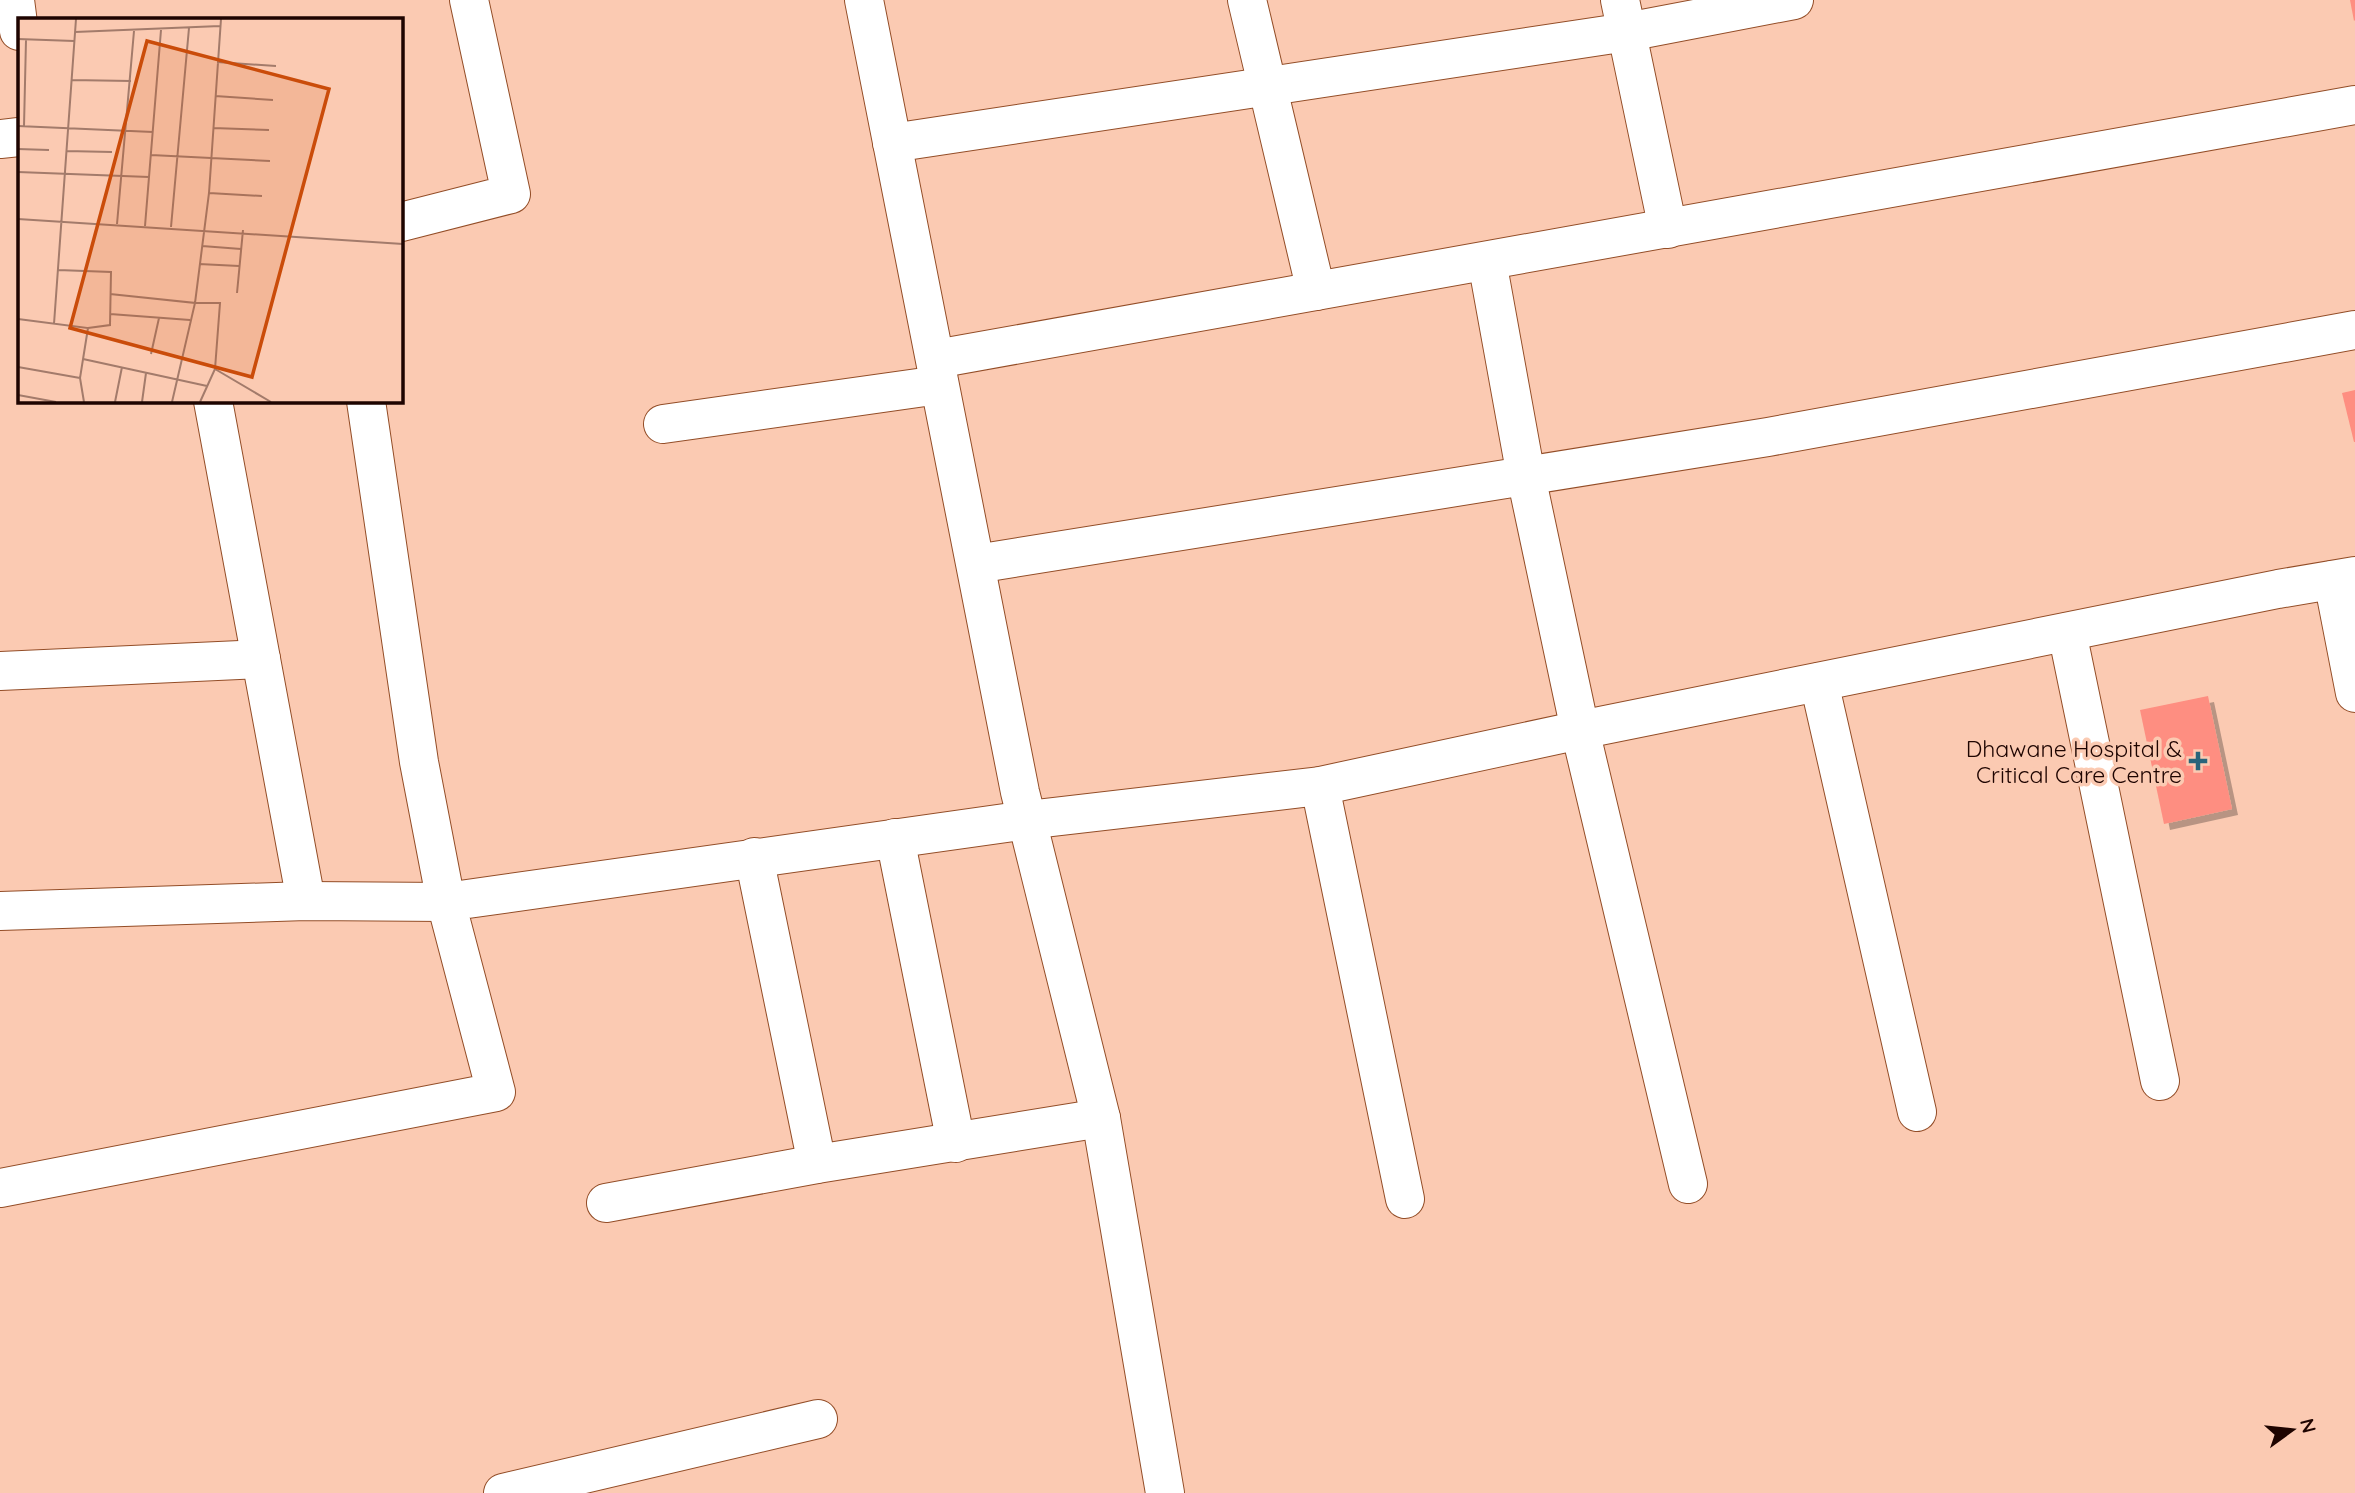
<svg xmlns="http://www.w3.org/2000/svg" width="2355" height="1493" font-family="Quicksand,sans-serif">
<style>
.building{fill:#fe8e81;filter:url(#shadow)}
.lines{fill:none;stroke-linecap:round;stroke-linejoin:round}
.minor-casing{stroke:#934d27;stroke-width:40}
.minor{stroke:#fff;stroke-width:38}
.poi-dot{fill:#28647b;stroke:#fbcab2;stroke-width:2.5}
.labels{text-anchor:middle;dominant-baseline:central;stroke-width:7;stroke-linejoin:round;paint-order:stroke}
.poi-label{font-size:23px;fill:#1e0400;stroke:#fbcab2;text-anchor:end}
.inset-road{fill:none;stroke:#a37b6b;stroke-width:2}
.view{fill:#ca4c0a;fill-opacity:0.15;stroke:#ca4c0a;stroke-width:3.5}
.inset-edge{fill:none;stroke:#1e0400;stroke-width:3.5}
</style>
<defs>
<filter id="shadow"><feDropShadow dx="6" dy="6" stdDeviation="0" flood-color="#0004"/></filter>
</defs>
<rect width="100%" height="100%" fill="#fbcab2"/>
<!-- building -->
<g class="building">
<polygon points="2350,0 2355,0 2355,20 2354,21"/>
<polygon points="2355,390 2355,442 2354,442 2342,393"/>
<polygon points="2208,696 2232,809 2164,824 2140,710"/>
</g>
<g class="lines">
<defs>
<g id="minor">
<polyline points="15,0 19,31"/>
<polyline points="864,0 1020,792 1101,1118 1165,1493"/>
<polyline points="1247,0 1316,291"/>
<polyline points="1620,0 1668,229"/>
<polyline points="0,139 19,137"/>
<polyline points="892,143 1627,32 1794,0"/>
<polyline points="401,222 511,194 469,0"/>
<polyline points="1487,261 1526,476 1580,730 1688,1184"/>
<polyline points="936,359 2355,105"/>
<polyline points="213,401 306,901"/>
<polyline points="663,424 939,385"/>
<polyline points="976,564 1768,437 2355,330"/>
<polyline points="2333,580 2355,693"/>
<polyline points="2067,632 2160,1081"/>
<polyline points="0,671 261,659"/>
<polyline points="1819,682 1917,1112"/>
<polyline points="1320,786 1405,1199"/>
<polyline points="895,838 956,1143"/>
<polyline points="754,857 817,1164"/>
<polyline points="0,911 306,901 446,902 419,762 366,401"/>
<polyline points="0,1188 496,1092 446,902 1027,820 1320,786 1580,730 2278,589 2355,576"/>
<polyline points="606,1203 817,1164 1101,1118"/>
<polyline points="503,1493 818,1419"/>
</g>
</defs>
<!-- minor casing -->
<use href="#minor" class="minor-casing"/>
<!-- minor -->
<use href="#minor" class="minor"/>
</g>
<!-- markers -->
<path class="poi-dot" d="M2194.5 750.5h7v7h7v7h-7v7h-7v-7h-7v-7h7z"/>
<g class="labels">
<!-- poi labels -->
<g class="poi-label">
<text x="2182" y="748">Dhawane Hospital &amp;<tspan x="2182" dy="26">Critical Care Centre</tspan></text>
</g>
</g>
<!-- overview -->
<g transform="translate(18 18)">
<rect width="385" height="385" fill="#fbcab2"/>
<path class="inset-road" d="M57,14L202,8M0,21L56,23M199,44L258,48M53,62L113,63M197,78L255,82M0,108L135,114M6,108L8,22M195,110L251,112M0,131L31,132M48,133L94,134M133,137L252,143M0,154L131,159M191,175L244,178M0,201L385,226M99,206L116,13M127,208L143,12M153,209L171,10M184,228L223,231M181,246L221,248M40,252L93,254L92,307L70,310M219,275L225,212M92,276L177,285L154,384M92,296L172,302M0,301L70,310L62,360L66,384M36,306L58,1M133,336L141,300M65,341L189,368M0,349L62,360M197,351L253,384M0,377L38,384M97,384L104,349M124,384L128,355M182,384L197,351L202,285H177L191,175L203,1"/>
<path class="view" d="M129,23L311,71L234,359L52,310Z"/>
<rect width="385" height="385" class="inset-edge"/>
</g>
<!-- north arrow -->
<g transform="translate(2292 1430) rotate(75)" stroke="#fbcab2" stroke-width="5" paint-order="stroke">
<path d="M0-5L12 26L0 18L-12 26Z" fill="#1e0400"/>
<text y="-10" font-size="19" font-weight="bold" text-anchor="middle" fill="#1e0400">N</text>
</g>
</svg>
